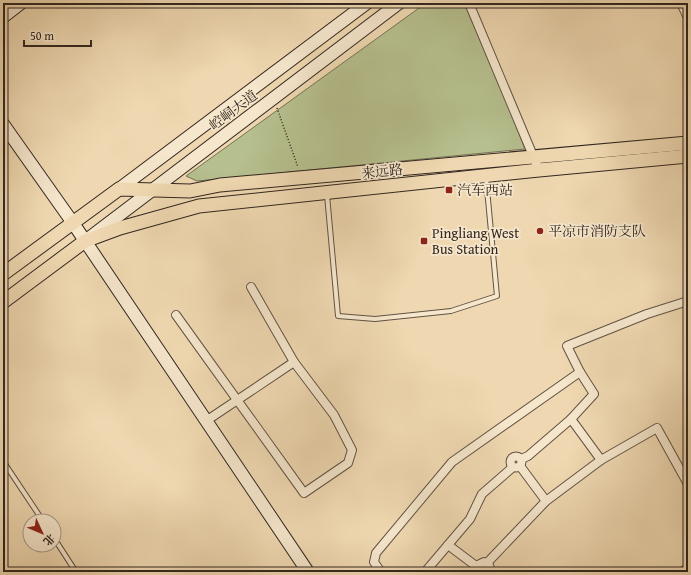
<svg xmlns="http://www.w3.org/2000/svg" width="691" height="575" font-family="'Gentium Book Plus','Noto Serif SC',serif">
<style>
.green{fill:#b6bf8e;stroke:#747357}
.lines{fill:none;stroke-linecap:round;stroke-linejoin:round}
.lane-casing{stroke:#615344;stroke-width:6}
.street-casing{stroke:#615344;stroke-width:10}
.secondary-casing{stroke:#322720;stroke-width:14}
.primary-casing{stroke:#322720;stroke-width:15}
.path{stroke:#322720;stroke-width:1.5;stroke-dasharray:1 2;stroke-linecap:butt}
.lane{stroke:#f5e6cc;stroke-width:4}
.street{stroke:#f5e6cc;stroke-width:8}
.secondary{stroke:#f5e6cc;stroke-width:12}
.primary{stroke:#efd8b1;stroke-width:13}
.poi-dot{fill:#8f2418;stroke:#f5e6cc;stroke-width:1.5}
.labels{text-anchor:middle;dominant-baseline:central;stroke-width:3.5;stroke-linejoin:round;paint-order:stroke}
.street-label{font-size:14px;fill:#322720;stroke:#f5e6cc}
.poi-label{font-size:14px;fill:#322720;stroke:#f5e6cc;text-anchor:start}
</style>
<rect width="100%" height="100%" fill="#efd8b1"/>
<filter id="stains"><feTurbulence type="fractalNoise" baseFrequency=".005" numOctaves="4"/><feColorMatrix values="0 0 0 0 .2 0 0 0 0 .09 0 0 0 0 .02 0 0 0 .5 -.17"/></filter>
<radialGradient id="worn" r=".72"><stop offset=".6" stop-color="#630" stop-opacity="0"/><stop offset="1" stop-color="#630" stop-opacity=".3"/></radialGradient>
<!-- green -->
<polygon class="green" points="426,3 468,3 525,149 197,181 186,176"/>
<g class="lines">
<defs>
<g id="lane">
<polyline points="327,195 338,316 375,319 451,311 497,296 486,178"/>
<polyline points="3,461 43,521"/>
<polyline points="54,538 76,572"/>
</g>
<g id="street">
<polyline points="469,3 539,170"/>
<polyline points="681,3 688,18"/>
<polyline points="176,315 304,493 348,463 352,450 334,415 294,362 251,287"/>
<polyline points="206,421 294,362"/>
<circle cx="516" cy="462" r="5.5"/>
<polyline points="521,459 528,456 571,419"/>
<polyline points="601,460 571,419 594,394 580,372 567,346 647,314 688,301"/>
<polyline points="520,466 546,501"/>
<polyline points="448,545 476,566"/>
<polyline points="487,563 546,501 601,460 657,428 688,484"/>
<polyline points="381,572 374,562 376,553 452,462 580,372"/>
<polyline points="425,572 470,519 482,494 513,467"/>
<polyline points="475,572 476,566 484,562 489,565 491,572"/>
<polyline points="682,572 688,568"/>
</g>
<g id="secondary">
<polyline points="3,17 21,3"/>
<polyline points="3,124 73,223 308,572"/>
<polyline points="119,189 367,3"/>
<polyline points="89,238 399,3"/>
</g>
<g id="primary">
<polyline points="3,274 119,189 190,191 220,185 688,143"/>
<polyline points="3,302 85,241 120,228 199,206 539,170 688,156"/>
</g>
</defs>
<!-- lane casing -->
<use href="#lane" class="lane-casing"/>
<!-- street casing -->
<use href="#street" class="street-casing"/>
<!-- secondary casing -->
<use href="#secondary" class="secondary-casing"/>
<!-- primary casing -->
<use href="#primary" class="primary-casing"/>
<!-- path -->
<polyline class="path" points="277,108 298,167"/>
<!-- lane -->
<use href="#lane" class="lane"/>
<!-- street -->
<use href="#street" class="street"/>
<!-- secondary -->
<use href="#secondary" class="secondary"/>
<!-- primary -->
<use href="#primary" class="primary"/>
</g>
<!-- markers -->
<g class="poi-dot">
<rect x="445" y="186" width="8" height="8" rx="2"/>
<circle cx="540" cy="231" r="4"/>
<rect x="420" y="237" width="8" height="8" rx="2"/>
</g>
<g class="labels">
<!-- street labels -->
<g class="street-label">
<text transform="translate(233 110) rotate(-37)">崆峒大道</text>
<text transform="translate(382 171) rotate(-6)">来远路</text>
</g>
<!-- poi labels -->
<g class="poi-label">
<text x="457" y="190">汽车西站</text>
<text x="548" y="231">平凉市消防支队</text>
<text x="432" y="233">Pingliang West<tspan x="432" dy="16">Bus Station</tspan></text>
</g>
</g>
<!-- margin -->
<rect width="691" height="575" fill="none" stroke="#efd8b1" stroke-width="16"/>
<rect x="4" y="4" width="683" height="567" fill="none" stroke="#322720" stroke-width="2"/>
<rect x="8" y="8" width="675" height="559" fill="none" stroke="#322720"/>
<!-- north arrow -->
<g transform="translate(42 533) rotate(134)"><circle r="19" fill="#f5e6cc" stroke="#a79a87"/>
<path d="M0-3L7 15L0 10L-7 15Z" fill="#8f2418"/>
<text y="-6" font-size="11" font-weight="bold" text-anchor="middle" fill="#322720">北</text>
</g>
<!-- scale -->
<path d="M24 40v6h67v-6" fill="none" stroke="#322720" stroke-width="2"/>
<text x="30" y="40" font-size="12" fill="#322720" stroke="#f5e6cc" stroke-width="3" paint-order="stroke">50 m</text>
<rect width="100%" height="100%" filter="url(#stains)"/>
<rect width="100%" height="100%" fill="url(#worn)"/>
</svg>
